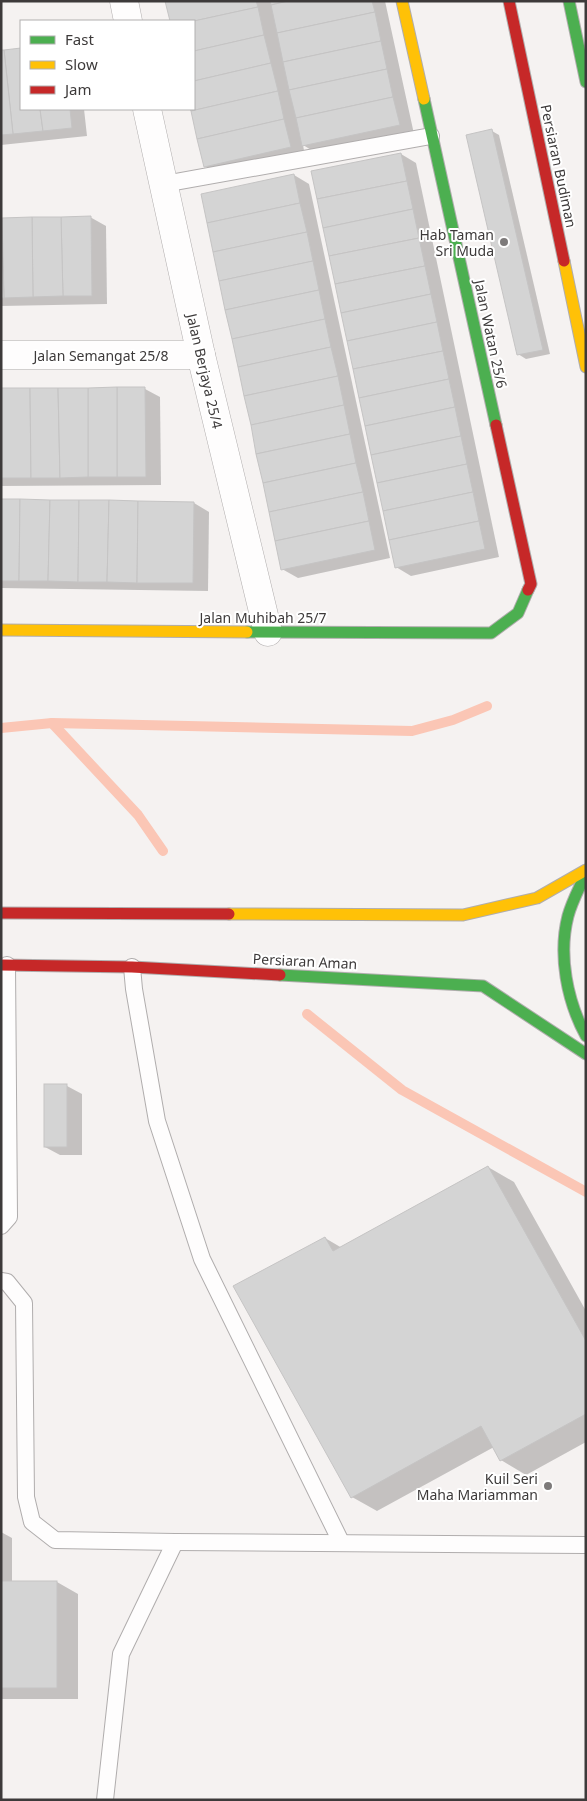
<svg xmlns="http://www.w3.org/2000/svg" width="587" height="1801" font-family="'Noto Sans',sans-serif">
<style>
.shadow{fill:#0003}
.lines{fill:none;stroke-linecap:round;stroke-linejoin:round}
.stream{stroke:#fbc6b5;stroke-width:10}
.building{fill:#d4d4d4;stroke:#c5c4c4}
.lane-casing{stroke:#b0adad;stroke-width:18}
.street-casing{stroke:#b0adad;stroke-width:29}
.fast-casing{stroke:#b0adad;stroke-width:13}
.slow-casing{stroke:#b0adad;stroke-width:13}
.jam-casing{stroke:#b0adad;stroke-width:13}
.lane{stroke:#fefdfd;stroke-width:16}
.street{stroke:#fefdfd;stroke-width:28}
.fast{stroke:#4caf50;stroke-width:11}
.slow{stroke:#ffc107;stroke-width:11}
.jam{stroke:#c62828;stroke-width:11}
.poi-dot{fill:#7d7a7a;stroke:#fff;stroke-width:2}
.labels{text-anchor:middle;dominant-baseline:central;stroke-width:4;stroke-linejoin:round;paint-order:stroke}
.street-label{font-size:14px;fill:#3d3a3a;stroke:#fff}
.poi-label{font-size:14px;fill:#3d3a3a;stroke:#fff;text-anchor:end}
</style>
<rect width="100%" height="100%" fill="#f5f2f1"/>
<!-- shadow -->
<g class="shadow">
<polygon points="166,1 385,1 414,134 318,154 303,145 305,156 220,175 205,166 192,109 194,109 194,21 171,21"/>
<polygon points="21,49 21,109 84,109 87,136 1,145 1,51"/>
<polygon points="492,131 499,135 550,354 526,359 518,354"/>
<polygon points="401,154 416,163 499,557 411,576 396,567"/>
<polygon points="294,175 309,184 390,558 298,578 282,569"/>
<polygon points="90,217 106,226 107,304 1,306 1,219"/>
<polygon points="145,389 160,397 161,485 1,486 1,390"/>
<polygon points="1,500 194,503 209,512 208,591 1,588"/>
<polygon points="45,1086 67,1086 82,1094 82,1155 60,1155 45,1147"/>
<polygon points="488,1167 514,1182 586,1311 586,1442 526,1475 501,1460 494,1447 377,1511 352,1497 325,1238 342,1248"/>
<polygon points="1,1532 12,1538 12,1582 57,1582 78,1594 78,1699 1,1699"/>
</g>
<g class="lines">
<!-- stream -->
<g class="stream">
<polyline points="52,723 138,815 163,851"/>
<polyline points="1,728 52,723 412,731 453,720 487,706"/>
<polyline points="307,1014 402,1090 586,1192"/>
</g>
</g>
<!-- building -->
<g class="building">
<polygon points="165,1 256,1 258,7 194,21 170,21"/>
<polygon points="270,1 288,1 271,5"/>
<polygon points="288,1 372,1 375,12 277,33 271,5"/>
<polygon points="258,7 264,35 194,51 194,21"/>
<polygon points="375,12 381,41 283,62 277,33"/>
<polygon points="264,35 271,63 194,81 194,51"/>
<polygon points="381,41 387,69 289,90 283,62"/>
<polygon points="21,48 21,109 40,109 43,131 13,134 4,50"/>
<polygon points="1,50 4,50 13,134 1,135"/>
<polygon points="271,63 278,91 191,111 190,109 194,109 194,81"/>
<polygon points="387,69 393,97 296,118 289,90"/>
<polygon points="278,91 284,119 197,139 191,111"/>
<polygon points="393,97 400,125 302,146 296,118"/>
<polygon points="40,109 70,109 72,128 43,131"/>
<polygon points="284,119 291,147 204,167 197,139"/>
<polygon points="492,129 543,350 517,355 466,135"/>
<polygon points="401,153 407,181 317,199 311,171"/>
<polygon points="294,174 300,203 207,223 201,194"/>
<polygon points="407,181 413,209 323,228 317,199"/>
<polygon points="300,203 307,232 213,252 207,223"/>
<polygon points="413,209 419,238 329,256 323,228"/>
<polygon points="91,216 92,296 63,296 61,217"/>
<polygon points="32,217 61,217 63,296 33,297"/>
<polygon points="32,217 33,297 4,298 2,218"/>
<polygon points="1,218 4,298 1,298"/>
<polygon points="307,232 313,261 219,281 213,252"/>
<polygon points="419,238 425,266 335,284 329,256"/>
<polygon points="313,261 319,290 225,310 219,281"/>
<polygon points="425,266 431,294 341,313 335,284"/>
<polygon points="319,290 325,319 232,339 225,310"/>
<polygon points="431,294 437,322 347,341 341,313"/>
<polygon points="325,319 331,347 238,367 232,339"/>
<polygon points="437,322 443,351 353,369 347,341"/>
<polygon points="331,347 338,376 244,396 238,367"/>
<polygon points="443,351 449,379 359,398 353,369"/>
<polygon points="338,376 344,405 251,425 244,396"/>
<polygon points="449,379 455,407 365,426 359,398"/>
<polygon points="117,387 145,387 146,477 117,477"/>
<polygon points="117,387 117,477 88,477 88,388"/>
<polygon points="1,388 30,388 31,478 1,478"/>
<polygon points="30,388 58,388 60,478 31,478"/>
<polygon points="58,388 88,388 88,477 60,478"/>
<polygon points="344,405 350,434 256,454 251,425"/>
<polygon points="455,407 461,436 371,455 365,426"/>
<polygon points="350,434 356,463 263,483 256,454"/>
<polygon points="461,436 467,464 377,483 371,455"/>
<polygon points="356,463 363,492 269,512 263,483"/>
<polygon points="467,464 473,492 383,511 377,483"/>
<polygon points="363,492 369,521 275,541 269,512"/>
<polygon points="473,492 479,521 389,540 383,511"/>
<polygon points="1,499 20,499 19,581 1,581"/>
<polygon points="20,499 50,500 48,581 19,581"/>
<polygon points="50,500 79,500 78,582 48,581"/>
<polygon points="79,500 109,500 107,582 78,582"/>
<polygon points="109,500 138,501 137,583 107,582"/>
<polygon points="138,501 194,502 193,583 137,583"/>
<polygon points="369,521 375,550 281,570 275,541"/>
<polygon points="479,521 485,549 395,568 389,540"/>
<rect x="44" y="1084" width="23" height="63"/>
<polygon points="488,1166 586,1341 586,1414 500,1461 481,1426 351,1498 233,1286 325,1237 333,1251"/>
<rect x="1" y="1581" width="56" height="107"/>
</g>
<g class="lines">
<defs>
<g id="lane">
<polyline points="164,184 431,136"/>
<polyline points="132,967 134,989 157,1121 202,1259 341,1542"/>
<polyline points="1,1226 9,1217 7,965"/>
<polyline points="1,1281 7,1282 24,1303 26,1497 32,1522 55,1540 175,1542 586,1545"/>
<polyline points="105,1800 121,1654 175,1542"/>
</g>
<g id="street">
<polyline points="124,1 128,21"/>
<polyline points="147,109 201,355 268,632"/>
<polyline points="1,355 201,355"/>
</g>
<g id="fast">
<polyline points="569,1 586,82"/>
<polyline points="424,99 496,425"/>
<polyline points="247,632 491,633 518,613 528,590"/>
<path d="M586,873C580,887 572,901 568,916C558,955 567,1001 586,1036"/>
<polyline points="280,975 483,986 586,1054"/>
</g>
<g id="slow">
<polyline points="402,1 424,99"/>
<polyline points="564,261 586,367"/>
<polyline points="1,630 247,632"/>
<polyline points="229,914 463,915 537,898 586,870"/>
</g>
<g id="jam">
<polyline points="509,1 564,261"/>
<polyline points="496,425 531,584 528,590"/>
<polyline points="1,913 229,914"/>
<polyline points="1,965 132,967 280,975"/>
</g>
</defs>
<!-- lane casing -->
<use href="#lane" class="lane-casing"/>
<!-- street casing -->
<use href="#street" class="street-casing"/>
<!-- fast casing -->
<use href="#fast" class="fast-casing"/>
<!-- slow casing -->
<use href="#slow" class="slow-casing"/>
<!-- jam casing -->
<use href="#jam" class="jam-casing"/>
<!-- lane -->
<use href="#lane" class="lane"/>
<!-- street -->
<use href="#street" class="street"/>
<!-- fast -->
<use href="#fast" class="fast"/>
<!-- slow -->
<use href="#slow" class="slow"/>
<!-- jam -->
<use href="#jam" class="jam"/>
</g>
<!-- markers -->
<g class="poi-dot">
<circle cx="504" cy="242" r="5"/>
<circle cx="548" cy="1486" r="5"/>
</g>
<g class="labels">
<!-- street labels -->
<g class="street-label">
<text transform="translate(559 166) rotate(78)">Persiaran Budiman</text>
<text transform="translate(491 334) rotate(78)">Jalan Watan 25/6</text>
<text x="101" y="355">Jalan Semangat 25/8</text>
<text transform="translate(205 371) rotate(77)">Jalan Berjaya 25/4</text>
<text x="263" y="617">Jalan Muhibah 25/7</text>
<text transform="translate(305 961) rotate(3)">Persiaran Aman</text>
</g>
<!-- poi labels -->
<g class="poi-label">
<text x="494" y="234">Hab Taman<tspan x="494" dy="16">Sri Muda</tspan></text>
<text x="538" y="1478">Kuil Seri<tspan x="538" dy="16">Maha Mariamman</tspan></text>
</g>
</g>
<!-- border -->
<rect width="587" height="1801" fill="none" stroke="#3d3a3a" stroke-width="5"/>
<!-- legend -->
<rect x="20" y="20" width="175" height="90" fill="#ffffff" stroke="#b1b0b0"/>
<rect x="30" y="36" width="25" height="8" fill="#4caf50" stroke="#b1b0b0"/>
<text x="65" y="45" font-size="15" fill="#3d3a3a">Fast</text>
<rect x="30" y="61" width="25" height="8" fill="#ffc107" stroke="#b1b0b0"/>
<text x="65" y="70" font-size="15" fill="#3d3a3a">Slow</text>
<rect x="30" y="86" width="25" height="8" fill="#c62828" stroke="#b1b0b0"/>
<text x="65" y="95" font-size="15" fill="#3d3a3a">Jam</text>
</svg>
